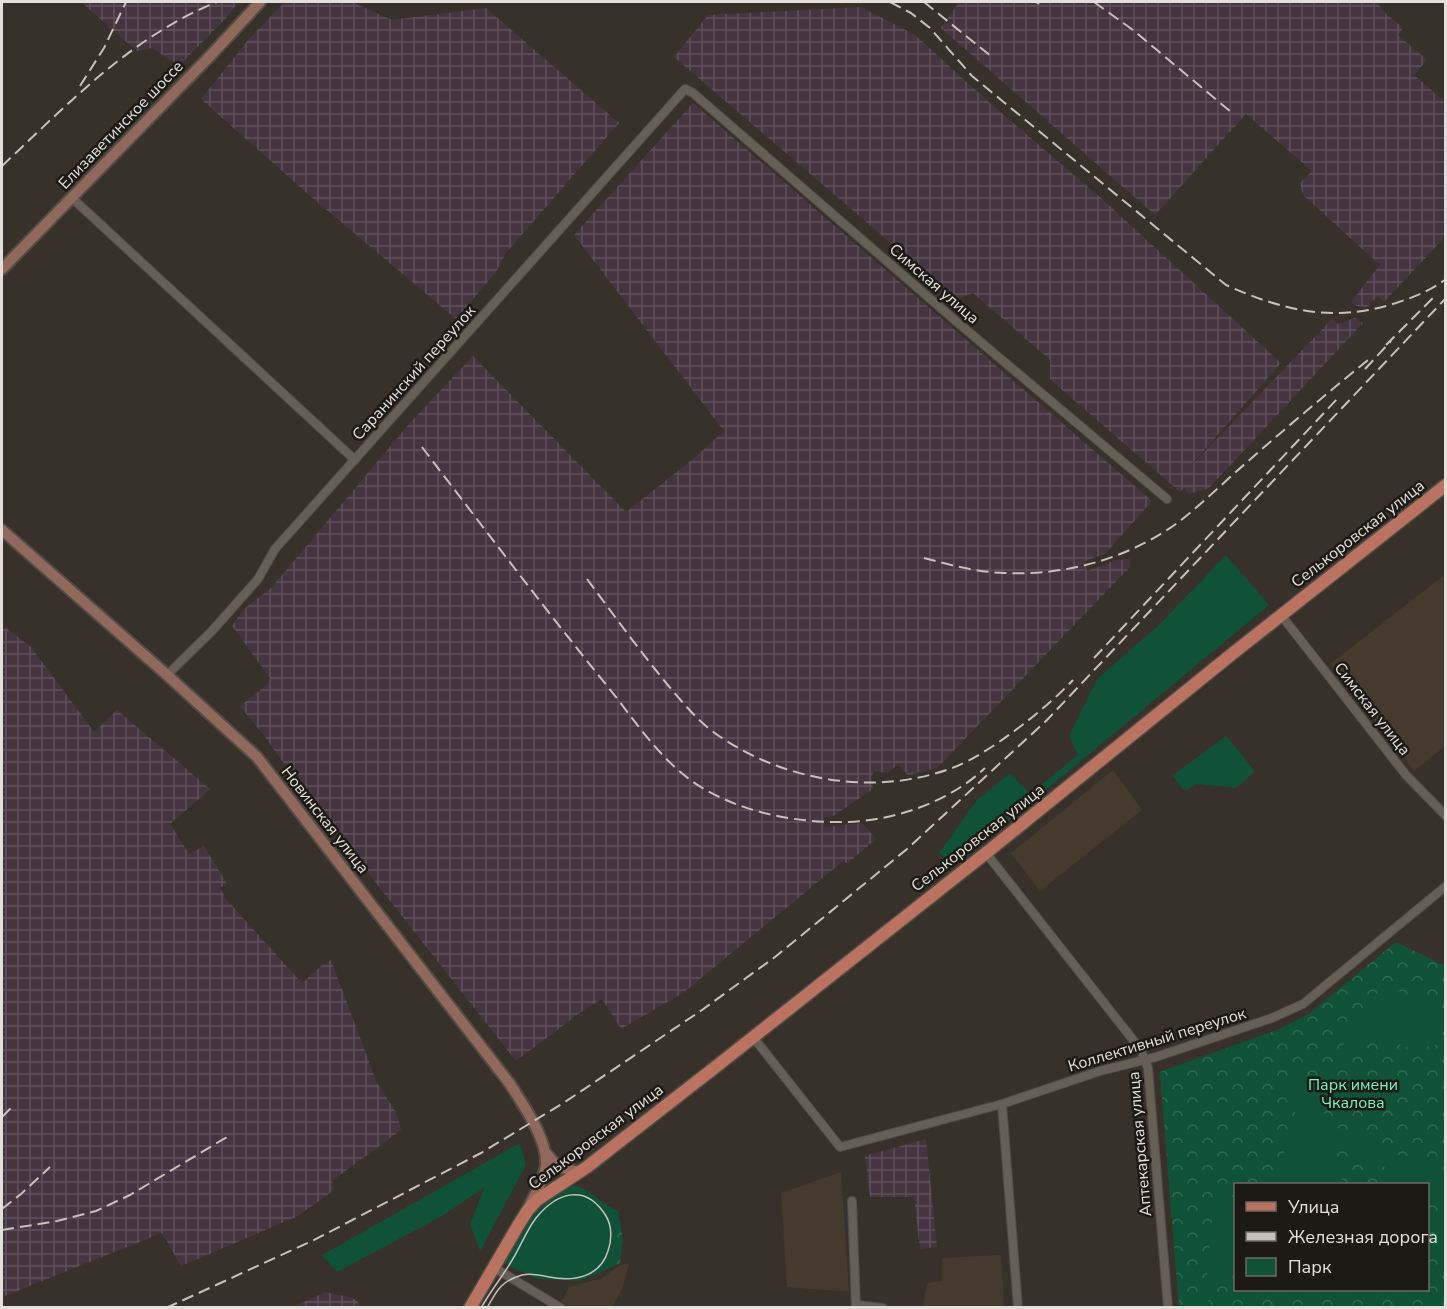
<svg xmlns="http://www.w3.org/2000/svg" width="1447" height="1309" font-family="'Nunito Sans',sans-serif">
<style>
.built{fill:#453a2e}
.industrial{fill:url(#industrial-grid)}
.green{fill:#0f5238;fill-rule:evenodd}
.forest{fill:url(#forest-crowns)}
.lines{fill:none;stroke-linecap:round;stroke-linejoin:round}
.street-casing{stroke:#524c46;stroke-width:10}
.secondary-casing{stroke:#524c46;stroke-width:14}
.primary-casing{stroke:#524c46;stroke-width:15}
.street{stroke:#665f56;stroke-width:8}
.secondary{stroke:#90695b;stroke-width:10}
.primary{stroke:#bb7361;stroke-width:12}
.tram{stroke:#c7c1bc;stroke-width:1.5}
.rail{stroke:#c7c1bc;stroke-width:2;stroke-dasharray:12 6;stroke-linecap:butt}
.labels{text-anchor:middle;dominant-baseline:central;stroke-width:5;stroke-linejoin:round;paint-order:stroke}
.street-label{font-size:16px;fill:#e4dfda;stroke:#1d1a16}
.park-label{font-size:16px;fill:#75f4bb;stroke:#1d1a16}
</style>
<defs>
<pattern id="industrial-grid" width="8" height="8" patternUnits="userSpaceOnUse" patternTransform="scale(1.5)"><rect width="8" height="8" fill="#443541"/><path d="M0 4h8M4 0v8" fill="none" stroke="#5f525c"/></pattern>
<pattern id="forest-crowns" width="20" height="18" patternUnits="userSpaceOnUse" patternTransform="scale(1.5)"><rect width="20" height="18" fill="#0f5238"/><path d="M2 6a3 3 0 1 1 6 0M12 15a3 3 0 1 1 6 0" fill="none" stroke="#326a54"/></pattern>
</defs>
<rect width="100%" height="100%" fill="#383129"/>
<!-- built -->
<g class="built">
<polygon points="1443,576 1446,579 1445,746 1414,771 1330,664"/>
<polygon points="1113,770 1142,810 1040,891 1011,853"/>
<polygon points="841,1172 849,1292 787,1287 781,1193"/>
<polygon points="1001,1255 1004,1307 923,1307 927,1283 942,1281 942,1258"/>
<polygon points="622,1264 629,1264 622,1289 612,1307 570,1307 561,1302 569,1287 602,1278"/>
</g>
<!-- industrial -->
<g class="industrial">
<polygon points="81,2 238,2 227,17 179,66 152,48 137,51"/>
<polygon points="285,2 352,2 392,20 486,8 619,123 506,253 496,272 456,319 309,195 201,99 249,39"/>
<polygon points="959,2 1017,2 1021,4 1025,2 1377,2 1383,11 1403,28 1398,35 1427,60 1414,75 1445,102 1445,237 1384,302 1378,296 1367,307 1356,306 1351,302 1380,265 1303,195 1300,183 1312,171 1246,114 1155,215 941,28"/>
<polygon points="861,7 915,35 991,104 1101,198 1281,363 1187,470 1332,319 1338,324 1355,318 1363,323 1209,488 1189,494 1184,488 1180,492 1053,382 1050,379 1050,360 1042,353 973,293 956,299 674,57 708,15"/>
<polygon points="693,103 1152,501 1105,554 1085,561 1087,571 1115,560 1130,559 1130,567 937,768 908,775 898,764 888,773 874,771 871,777 873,789 832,817 824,817 824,827 862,823 876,839 848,863 842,862 683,993 621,1029 602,999 588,1007 516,1061 305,793 265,737 240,706 268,684 270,678 232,626 244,609 272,587 409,424 473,356 626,512 693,459 724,431 574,235"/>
<polygon points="6,628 31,647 94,732 117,710 210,789 170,824 189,854 204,846 227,884 220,888 226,899 302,983 321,966 331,960 377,1083 397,1114 401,1130 332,1181 334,1190 298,1216 181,1266 162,1233 2,1297 2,629"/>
<polygon points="926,1139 937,1247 920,1249 914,1197 870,1197 865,1156"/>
<polygon points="325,1292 350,1297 357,1301 361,1307 293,1307"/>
</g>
<!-- green -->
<g class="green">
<polygon points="1226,555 1269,605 955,865 939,853 977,800 1010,773 1030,794 1078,755 1069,736 1097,679 1160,624"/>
<polygon points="1226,736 1254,770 1252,774 1236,788 1196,784 1187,790 1182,789 1173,775"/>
<path d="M1396,942L1445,966V1307H1179L1160,1072L1280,1029L1309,1014ZM1236,1184H1428V1290H1236Z"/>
<polygon points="520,1143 526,1165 480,1251 470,1224 485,1187 442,1216 337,1272 322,1255"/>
<path d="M563,1191C571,1191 579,1191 587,1194C603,1200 617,1222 614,1239C612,1252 609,1254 612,1267L580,1281L538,1279L507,1265L504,1262L533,1216L540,1208Z"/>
</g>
<!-- forest -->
<g class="forest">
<polygon points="1396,942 1445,966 1445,1170 1421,1159 1393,1154 1333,1126 1323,1112 1332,1090 1370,1084 1384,1076 1334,1079 1356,1039 1367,1032 1412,1049 1443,1044 1436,1012 1401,991 1376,994 1323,1077 1274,1081 1302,1123 1265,1184 1236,1184 1235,1208 1214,1198 1207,1275 1193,1307 1179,1307 1160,1072 1280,1029 1309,1014"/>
<polygon points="1346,1143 1397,1175 1389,1184 1339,1184 1348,1169 1336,1156"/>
<path d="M571,1185C591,1188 600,1204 618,1211L623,1240L620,1263L612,1267C609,1254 612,1252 614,1239C617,1222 603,1200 587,1194C579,1191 571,1191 563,1191Z"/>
<polygon points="1428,1195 1443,1205 1429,1252 1445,1252 1445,1307 1203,1307 1235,1266 1236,1290 1428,1290"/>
</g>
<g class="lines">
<defs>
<g id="street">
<polyline points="71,197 355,460"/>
<polyline points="1281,615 1406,775 1446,816"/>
<polyline points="167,675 212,631 258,579 275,549 685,89 693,93 957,322 1167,499"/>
<polyline points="986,853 1141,1050 1148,1068 1168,1308"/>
<polyline points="753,1037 840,1147 1002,1104 1100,1071 1156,1057 1272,1018 1303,1004 1446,886"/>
<polyline points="1002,1104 1018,1308"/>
<polyline points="852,1201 856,1308"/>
<polyline points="493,1267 561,1308"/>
<polyline points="857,1305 883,1308"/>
</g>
<g id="secondary">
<polyline points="2,269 212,54 260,2"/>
<path d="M2,530L167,675L257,757L510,1084C523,1105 547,1138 546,1164C545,1178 535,1194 529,1207"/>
<polyline points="545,1152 558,1167 579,1172"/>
</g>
<polyline id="primary" points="470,1308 519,1224 528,1210 537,1200 587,1167 718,1065 986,853 1232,654 1446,485"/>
</defs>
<!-- street casing -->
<use href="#street" class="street-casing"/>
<!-- secondary casing -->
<use href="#secondary" class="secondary-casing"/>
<!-- primary casing -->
<use href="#primary" class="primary-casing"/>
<!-- street -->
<use href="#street" class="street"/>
<!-- secondary -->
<use href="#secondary" class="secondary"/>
<!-- primary -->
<use href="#primary" class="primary"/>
<!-- tram -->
<path class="tram" d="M481,1308C490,1292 502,1277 511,1262C520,1248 526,1231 536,1218C557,1192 586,1183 606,1216C612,1226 612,1240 608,1251C600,1277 574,1282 549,1277C540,1275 531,1273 522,1275C501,1281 497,1290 487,1308"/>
<!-- rail -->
<g class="rail">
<path d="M890,2L911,13L930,28L972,76L1226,285C1284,311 1334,323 1396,303C1414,297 1430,291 1446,279"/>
<polyline points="924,2 992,57"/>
<polyline points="1036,2 1039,4"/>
<polyline points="1094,2 1133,30 1231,112"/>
<polyline points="80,86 104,48 126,2"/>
<path d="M2,166C67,105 132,36 217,2"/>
<polyline points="1386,345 1433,298"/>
<polyline points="1365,369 1391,341"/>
<path d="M422,447C483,527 544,608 608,687C637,723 663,765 704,789C748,814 798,823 848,822C896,820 949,802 985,768"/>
<path d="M924,558C950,565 977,572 1004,573C1067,576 1130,558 1180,521C1203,503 1224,482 1246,463C1286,428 1326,394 1368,360"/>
<path d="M587,579C613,614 639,650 667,684C683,703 700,724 722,738C788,782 877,796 952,768C988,755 1047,708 1073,680"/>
<polyline points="1094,658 1338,398"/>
<polyline points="2,1117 13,1106"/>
<polyline points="2,1209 21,1194 50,1167"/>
<polyline points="2,1230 57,1221 96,1211 130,1195 227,1137"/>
<polyline points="166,1308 312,1241 481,1153 565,1102 702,1010 775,957 907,849 1047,720 1446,298"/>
</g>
</g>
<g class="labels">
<!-- street labels -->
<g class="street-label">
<text transform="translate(121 125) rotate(-46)">Елизаветинское шоссе</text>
<text transform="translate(934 284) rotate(41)">Симская улица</text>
<text transform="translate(414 373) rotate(-48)">Саранинский переулок</text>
<text transform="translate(1358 534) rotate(-38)">Селькоровская улица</text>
<text transform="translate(1372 709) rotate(52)">Симская улица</text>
<text transform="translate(325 820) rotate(52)">Новинская улица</text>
<text transform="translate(978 838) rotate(-38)">Селькоровская улица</text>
<text transform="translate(1157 1040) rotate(-17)">Коллективный переулок</text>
<text transform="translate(596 1137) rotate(-37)">Селькоровская улица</text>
<text transform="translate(1140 1144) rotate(-95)">Аптекарская улица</text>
</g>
<!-- park labels -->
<g class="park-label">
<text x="1353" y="1085">Парк имени<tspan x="1353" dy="18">Чкалова</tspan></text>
</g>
</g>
<!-- border -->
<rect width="1447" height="1309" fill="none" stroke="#e4dfda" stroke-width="6"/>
<!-- legend -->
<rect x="1234" y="1183" width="195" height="108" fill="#1d1a16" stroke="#6d6964" stroke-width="1.5"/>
<rect x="1246" y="1202" width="30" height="9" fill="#bb7361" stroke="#6d6964" stroke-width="1.5"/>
<text x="1288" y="1213" font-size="18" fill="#e4dfda">Улица</text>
<rect x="1246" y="1232" width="30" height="9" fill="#c7c1bc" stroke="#6d6964" stroke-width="1.5"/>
<text x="1288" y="1243" font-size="18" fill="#e4dfda">Железная дорога</text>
<rect x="1246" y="1258" width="30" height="18" fill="#0f5238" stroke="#6d6964" stroke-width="1.5"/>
<text x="1288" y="1273" font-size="18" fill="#e4dfda">Парк</text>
</svg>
